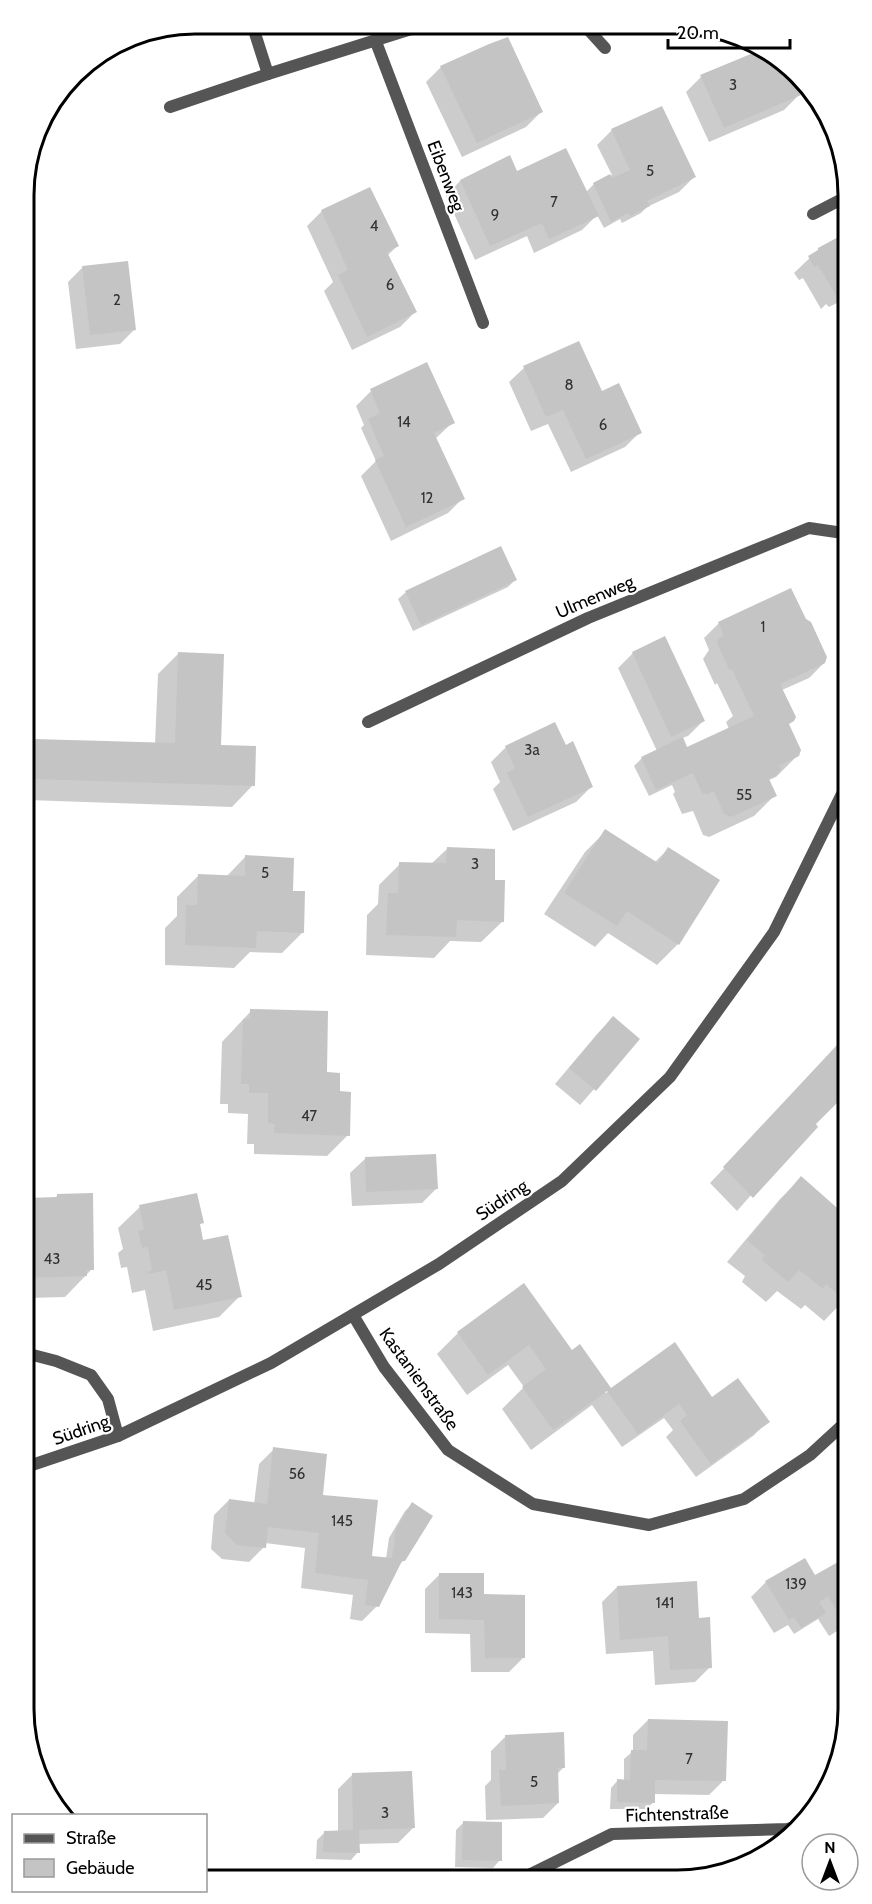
<svg xmlns="http://www.w3.org/2000/svg" width="872" height="1904" font-family="Cabin,sans-serif">
<style>
.shadow{fill:#0003}
.building{fill:#c4c4c4}
.lines{fill:none;stroke-linecap:round;stroke-linejoin:round}
.lane{stroke:#555;stroke-width:12}
.street{stroke:#555;stroke-width:12}
.labels{text-anchor:middle;dominant-baseline:central;stroke-width:4.5;stroke-linejoin:round;paint-order:stroke}
.number-label{font-size:15px;fill:#313131}
.street-label{font-size:18px;fill:#000;stroke:#fff}
.rim{fill:none;stroke:#000;stroke-width:3}
</style>
<rect width="100%" height="100%" fill="#fff"/>
<!-- shadow -->
<g class="shadow">
<polygon points="760,52 785,64 799,95 784,110 709,142 686,92 701,77"/>
<polygon points="441,67 541,112 526,127 462,157 426,82"/>
<polygon points="612,130 694,177 679,192 647,207 641,213 622,223 620,219 604,228 597,215 582,230 534,253 527,236 475,260 446,196 460,181 509,157 517,173 586,192 594,184 612,175 597,145"/>
<polygon points="322,211 397,246 387,256 415,312 400,327 352,350 324,291 333,282 307,226"/>
<polygon points="842,236 843,300 829,307 826,304 821,309 803,278 799,280 794,273 818,250"/>
<polygon points="83,267 135,329 120,344 76,349 68,282"/>
<polygon points="524,368 640,432 625,447 571,472 548,424 531,431 509,382"/>
<polygon points="371,391 453,422 435,439 463,498 448,513 391,541 361,476 376,461 361,428 364,425 356,406"/>
<polygon points="515,580 508,587 413,631 398,599 406,592"/>
<polygon points="719,623 824,663 809,678 782,690 788,725 798,755 776,777 769,780 775,795 754,816 709,837 703,835 693,811 682,814 673,794 675,792 672,785 649,796 634,766 642,758 657,751 618,668 633,653 703,721 688,736 682,738 686,749 729,729 726,722 733,716 717,683 715,685 703,659 709,650 704,638"/>
<polygon points="179,653 219,747 253,785 232,807 27,800 26,749 35,741 155,744 158,674"/>
<polygon points="506,747 565,747 591,787 576,802 513,831 493,789 500,782 491,762"/>
<polygon points="606,831 655,862 668,849 678,944 657,965 608,933 595,947 544,914 585,852"/>
<polygon points="447,849 493,881 503,921 481,942 450,941 434,958 366,955 367,915 378,904 379,885 400,864 431,864"/>
<polygon points="245,857 292,893 303,932 282,953 250,952 234,968 165,965 165,928 177,916 177,897 198,876 226,877"/>
<polygon points="251,1011 326,1074 338,1093 348,1135 327,1156 254,1154 254,1144 247,1144 248,1114 228,1113 228,1104 220,1104 222,1042"/>
<polygon points="613,1018 638,1039 580,1105 555,1084 598,1033"/>
<polygon points="845,1041 845,1102 841,1097 814,1124 737,1211 710,1183"/>
<polygon points="365,1159 437,1188 422,1203 352,1206 350,1173"/>
<polygon points="801,1178 843,1215 846,1212 846,1298 824,1321 805,1305 801,1309 777,1291 766,1302 742,1282 745,1276 727,1262 780,1199"/>
<polygon points="28,1195 28,1199 54,1199 58,1195 92,1269 65,1297 28,1298"/>
<polygon points="140,1207 202,1222 199,1225 202,1242 240,1296 219,1317 153,1331 145,1290 132,1293 127,1267 121,1268 118,1253 123,1249 118,1228"/>
<polygon points="524,1285 572,1352 606,1393 674,1344 712,1399 768,1421 753,1436 696,1477 666,1437 673,1430 664,1418 622,1447 592,1405 531,1450 502,1409 524,1387 508,1365 467,1395 437,1354 458,1333"/>
<polygon points="274,1449 321,1496 370,1557 386,1559 389,1538 405,1511 412,1504 405,1559 397,1567 377,1606 362,1621 350,1619 353,1595 301,1588 305,1548 265,1543 264,1547 249,1562 222,1559 211,1549 214,1515 229,1500 254,1504 259,1464"/>
<polygon points="847,1558 847,1625 829,1636 818,1619 794,1634 788,1625 774,1633 751,1597 766,1582 815,1577"/>
<polygon points="440,1574 483,1595 523,1658 509,1672 471,1672 470,1634 425,1633 425,1589"/>
<polygon points="617,1587 698,1620 710,1667 695,1682 655,1685 653,1651 606,1654 602,1602"/>
<polygon points="848,1714 848,1720 844,1731 840,1722"/>
<polygon points="648,1720 724,1780 709,1795 654,1794 654,1802 646,1809 610,1809 611,1788 618,1780 624,1781 624,1759 633,1751 633,1735"/>
<polygon points="506,1736 564,1767 557,1774 558,1803 543,1818 486,1820 485,1786 491,1780 491,1751"/>
<polygon points="353,1774 413,1828 398,1843 358,1844 358,1852 351,1860 316,1859 317,1840 324,1833 338,1832 338,1789"/>
<polygon points="464,1822 500,1860 493,1868 455,1867 456,1830"/>
</g>
<!-- building -->
<g class="building">
<polygon points="508,37 543,112 477,143 440,66 489,44"/>
<polygon points="758,51 787,65 801,95 724,128 700,75"/>
<polygon points="662,106 696,177 647,201 650,206 630,216 628,213 611,222 593,183 610,174 612,178 630,170 611,129"/>
<polygon points="566,148 599,216 549,239 542,223 490,246 460,180 510,155 517,171"/>
<polygon points="370,187 399,246 387,252 417,312 367,337 338,275 348,270 321,210"/>
<polygon points="842,235 843,291 836,295 818,265 814,267 808,256 818,250 818,248"/>
<polygon points="128,261 136,330 90,335 82,266"/>
<polygon points="579,341 602,391 619,383 642,433 586,459 563,410 546,417 523,366"/>
<polygon points="427,362 455,423 434,433 465,499 406,527 375,460 384,456 368,419 380,413 370,389"/>
<polygon points="501,546 517,580 421,625 405,591"/>
<polygon points="791,588 806,619 811,622 827,657 825,663 780,684 796,717 794,721 789,724 801,750 799,756 779,766 781,769 777,775 769,779 777,796 731,817 724,814 714,791 707,794 702,793 693,773 656,790 641,757 683,737 687,747 754,716 732,669 730,671 717,643 718,639 724,636 718,622"/>
<polygon points="665,636 705,721 671,737 632,652"/>
<polygon points="178,652 224,654 221,745 256,746 255,786 33,779 34,739 175,743"/>
<polygon points="555,722 566,745 573,741 593,787 528,817 507,773 515,768 505,746"/>
<polygon points="605,829 658,863 668,847 720,880 679,945 627,911 617,926 564,893"/>
<polygon points="447,847 495,849 495,880 505,880 504,922 457,920 456,937 386,935 388,893 398,893 399,862 446,863"/>
<polygon points="245,855 294,858 293,891 305,891 304,933 257,931 256,948 185,945 186,905 197,905 198,874 245,876"/>
<polygon points="250,1009 328,1011 327,1072 340,1073 340,1091 351,1092 350,1136 274,1133 275,1124 268,1123 268,1093 249,1093 249,1084 241,1084 243,1019 250,1019"/>
<polygon points="613,1016 640,1039 596,1091 569,1068"/>
<polygon points="845,1039 845,1095 816,1124 818,1127 753,1198 723,1167 837,1045"/>
<polygon points="436,1154 438,1189 366,1192 365,1157"/>
<polygon points="801,1176 844,1214 846,1211 846,1301 826,1284 823,1289 799,1270 788,1282 762,1260 765,1255 747,1240"/>
<polygon points="93,1193 94,1270 87,1270 87,1276 28,1278 28,1198 57,1197 57,1194"/>
<polygon points="197,1193 204,1223 200,1224 203,1240 228,1235 242,1297 174,1310 166,1270 149,1274 148,1272 152,1270 148,1247 142,1248 138,1231 144,1230 139,1205"/>
<polygon points="524,1283 572,1350 580,1344 611,1388 675,1342 712,1397 738,1378 770,1422 711,1464 680,1421 687,1415 679,1404 638,1434 607,1391 553,1430 522,1387 546,1369 529,1345 488,1375 457,1332"/>
<polygon points="273,1447 327,1454 323,1495 378,1500 372,1556 392,1558 396,1529 412,1502 433,1516 405,1561 402,1561 379,1607 365,1605 368,1580 315,1573 319,1533 268,1527 266,1548 237,1545 225,1533 229,1499 267,1504"/>
<polygon points="847,1557 847,1620 844,1622 828,1596 819,1602 826,1613 801,1628 794,1617 789,1620 765,1581 805,1558 815,1575"/>
<polygon points="439,1573 484,1573 484,1594 525,1595 525,1658 485,1658 484,1620 439,1619"/>
<polygon points="697,1581 699,1618 710,1617 712,1668 670,1670 668,1636 620,1640 617,1586"/>
<polygon points="648,1719 728,1721 726,1781 655,1780 655,1803 617,1802 617,1779 630,1780 631,1750 647,1750"/>
<polygon points="564,1732 565,1768 558,1768 559,1803 501,1806 499,1770 506,1770 505,1735"/>
<polygon points="412,1771 415,1828 359,1830 360,1853 323,1852 324,1831 353,1830 352,1773"/>
<polygon points="463,1821 502,1822 502,1861 462,1860"/>
</g>
<g class="lines">
<!-- lane -->
<polyline class="lane" points="29,1354 56,1361 91,1375 108,1399 118,1436"/>
<!-- street -->
<g class="street">
<polyline points="252,24 268,74"/>
<polyline points="585,26 605,48"/>
<polyline points="376,42 483,323"/>
<polyline points="170,107 268,74 424,25"/>
<polyline points="813,214 842,199"/>
<polyline points="368,722 588,618 809,528 843,533"/>
<polyline points="353,1315 384,1367 448,1450 533,1504 649,1525 744,1499 810,1455 847,1421"/>
<polyline points="29,1466 118,1436 271,1363 439,1264 562,1181 670,1077 774,932 844,790"/>
<polyline points="529,1875 612,1834 787,1829 799,1826"/>
</g>
</g>
<g class="labels">
<!-- number labels -->
<g class="number-label">
<text x="733" y="85">3</text>
<text x="650" y="171">5</text>
<text x="554" y="202">7</text>
<text x="495" y="215">9</text>
<text x="374" y="226">4</text>
<text x="390" y="285">6</text>
<text x="117" y="300">2</text>
<text x="569" y="385">8</text>
<text x="404" y="422">14</text>
<text x="603" y="425">6</text>
<text x="427" y="498">12</text>
<text x="763" y="627">1</text>
<text x="532" y="750">3a</text>
<text x="744" y="795">55</text>
<text x="475" y="864">3</text>
<text x="265" y="873">5</text>
<text x="309" y="1116">47</text>
<text x="52" y="1259">43</text>
<text x="204" y="1285">45</text>
<text x="297" y="1474">56</text>
<text x="342" y="1521">145</text>
<text x="796" y="1584">139</text>
<text x="462" y="1593">143</text>
<text x="665" y="1603">141</text>
<text x="689" y="1759">7</text>
<text x="534" y="1782">5</text>
<text x="385" y="1813">3</text>
</g>
<!-- street labels -->
<g class="street-label">
<text transform="translate(446 176) rotate(69)">Eibenweg</text>
<text transform="translate(595 597) rotate(-23)">Ulmenweg</text>
<text transform="translate(502 1200) rotate(-34)">Südring</text>
<text transform="translate(419 1379) rotate(54)">Kastanienstraße</text>
<text transform="translate(81 1430) rotate(-19)">Südring</text>
<text transform="translate(677 1814) rotate(-2)">Fichtenstraße</text>
</g>
</g>
<!-- crop -->
<path d="M0 0H872V1904H0ZM195 34H677A161 161 0 0 1 838 195V1709A161 161 0 0 1 677 1870H195A161 161 0 0 1 34 1709V195A161 161 0 0 1 195 34Z" fill="#fff" fill-rule="evenodd"/>
<path class="rim" d="M195 34H677A161 161 0 0 1 838 195V1709A161 161 0 0 1 677 1870H195A161 161 0 0 1 34 1709V195A161 161 0 0 1 195 34Z"/>
<!-- legend -->
<rect x="12" y="1814" width="195" height="78" fill="#ffffff" stroke="#999999" stroke-width="1.5"/>
<rect x="24" y="1834" width="30" height="9" fill="#555555" stroke="#999999" stroke-width="1.5"/>
<text x="66" y="1844" font-size="18" fill="#000000">Straße</text>
<rect x="24" y="1859" width="30" height="18" fill="#c4c4c4" stroke="#999999" stroke-width="1.5"/>
<text x="66" y="1874" font-size="18" fill="#000000">Gebäude</text>
<!-- north arrow -->
<g transform="translate(830 1862)"><circle r="28" fill="#ffffff" stroke="#999999" stroke-width="1.5"/>
<path d="M0-4.5L10 22L0 15L-10 22Z" fill="#000000"/>
<text y="-9" font-size="16" font-weight="bold" text-anchor="middle" fill="#000000">N</text>
</g>
<!-- scale -->
<path d="M668 39v9h122v-9" fill="none" stroke="#000000" stroke-width="3"/>
<text x="677" y="39" font-size="18" fill="#000000" stroke="#ffffff" stroke-width="4.5" paint-order="stroke">20 m</text>
</svg>
